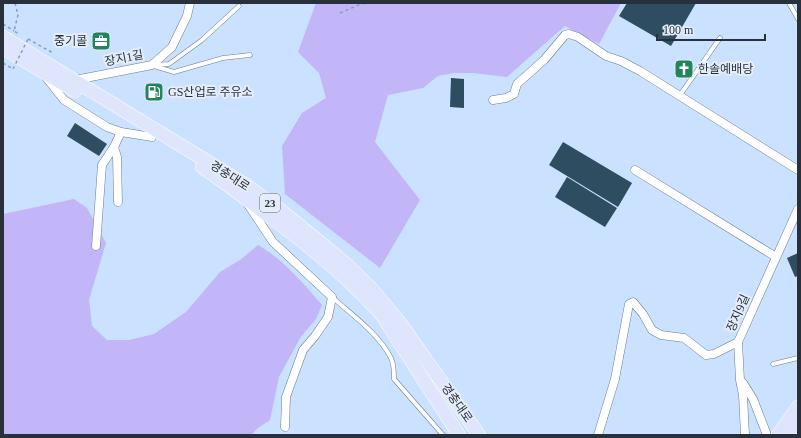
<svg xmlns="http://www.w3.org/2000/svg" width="801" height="438" font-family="'Times New Roman','Noto Sans KR',serif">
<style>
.green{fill:#c2b6f9}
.building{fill:#2e4d60}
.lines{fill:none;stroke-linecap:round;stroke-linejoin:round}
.service-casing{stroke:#677b96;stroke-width:5}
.minor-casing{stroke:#677b96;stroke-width:9}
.primary-casing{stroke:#fff;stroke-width:14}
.path{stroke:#8c9db4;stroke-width:1.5;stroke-dasharray:3 3;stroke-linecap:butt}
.service{stroke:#fff;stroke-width:4}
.minor{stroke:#fff;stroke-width:8}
.primary{stroke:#dfe5fd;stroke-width:13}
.path-bridge{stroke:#8c9db4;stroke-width:1.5;stroke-dasharray:3 3;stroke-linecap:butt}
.labels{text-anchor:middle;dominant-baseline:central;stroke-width:4;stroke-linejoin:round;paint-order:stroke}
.shield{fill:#e4edf9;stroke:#606974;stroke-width:1}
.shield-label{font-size:11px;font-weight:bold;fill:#27303b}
.poi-label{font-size:12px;fill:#27303b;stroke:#e4edf9;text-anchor:start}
.street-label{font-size:12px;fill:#27303b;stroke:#e4edf9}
</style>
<rect width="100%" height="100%" fill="#cae1ff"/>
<!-- green -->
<g class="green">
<polygon points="316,3 621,3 599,44 565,26 507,77 473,73 453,73 438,76 423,88 388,95 375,142 420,200 380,268 285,194 282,146 302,113 326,98 319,73 298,52"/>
<path d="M74,199L87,208L106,243L89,300L92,326L107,340H129L154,334L186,312L220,272L240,260L258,245C284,260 302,282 322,305L316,319L300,338L279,377L270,420L258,428L251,435H3V214Z"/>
</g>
<!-- building -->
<g class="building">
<polygon points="627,3 696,3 671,46 619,16"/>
<polygon points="451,78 464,79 464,108 450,107"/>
<polygon points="75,123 107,144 99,156 67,136"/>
<polygon points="563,142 632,183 618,207 549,165"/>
<polygon points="567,177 617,208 605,227 555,197"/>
<polygon points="798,253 798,276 795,277 787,258"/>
</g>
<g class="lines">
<defs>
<g id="service">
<polyline points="789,3 798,19"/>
<polyline points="154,65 169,64 202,40 239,6"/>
<polyline points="154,66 174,72 223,58 250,55"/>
<polyline points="680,95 720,38"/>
<path d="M332,297C352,315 378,333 391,358C394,364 394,371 394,379L443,435"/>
<polyline points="773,364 798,358"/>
</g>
<g id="minor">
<polyline points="45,76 64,100 107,127 121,132 152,137"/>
<polyline points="75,80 152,65 172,47 187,16 190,3"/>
<polyline points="493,100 506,98 514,94 517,84 544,60 565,35 569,34 578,37 606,56 621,61 640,71 798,170"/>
<polyline points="635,170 776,257"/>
<polyline points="118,202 117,157 114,147 121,132"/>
<polyline points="247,203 273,242 332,297 328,317 315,336 303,350 286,397 285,427"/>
<polyline points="96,246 102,165 114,147"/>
<polyline points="743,383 753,399 767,435"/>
<polyline points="598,435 615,379 629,304 633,302 643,314 652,330 661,335 684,338 706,355 714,354 738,342"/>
<polyline points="745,435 743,395 740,380 738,342 798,209"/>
</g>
<g id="primary">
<polyline points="3,37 246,185 284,213 316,239 346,264 370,287 386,306 403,327 479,435"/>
<polyline points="3,48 75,91"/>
<path d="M202,167C224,182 245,198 266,214C311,247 356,283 391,326"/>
<polyline points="385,320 459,435"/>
<polyline points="778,435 798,407"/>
<polyline points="789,435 798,423"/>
</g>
</defs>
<!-- service casing -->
<use href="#service" class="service-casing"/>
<!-- minor casing -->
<use href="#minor" class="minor-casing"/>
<!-- primary casing -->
<use href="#primary" class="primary-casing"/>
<!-- path -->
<g class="path">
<polyline points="15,3 18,15 14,31 19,34"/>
<polyline points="340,13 361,4 370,3"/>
<polyline points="3,24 14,31"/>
<polyline points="28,39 53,53"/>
<polyline points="3,63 13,69"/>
</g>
<!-- service -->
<use href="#service" class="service"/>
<!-- minor -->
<use href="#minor" class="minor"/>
<!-- primary -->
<use href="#primary" class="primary"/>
<!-- path-bridge -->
<polyline class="path-bridge" points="13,69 28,39"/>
</g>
<!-- icons -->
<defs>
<symbol id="office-square" viewBox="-11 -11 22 22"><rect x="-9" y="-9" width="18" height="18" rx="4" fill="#23835b" stroke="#e4edf9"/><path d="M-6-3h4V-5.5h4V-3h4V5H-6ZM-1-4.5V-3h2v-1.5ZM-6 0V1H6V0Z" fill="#fff"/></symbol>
<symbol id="church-square" viewBox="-11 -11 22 22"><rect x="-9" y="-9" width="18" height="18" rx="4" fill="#23835b" stroke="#e4edf9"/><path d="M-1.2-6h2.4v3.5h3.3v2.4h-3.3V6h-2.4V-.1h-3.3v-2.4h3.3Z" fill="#fff"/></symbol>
<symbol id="fuel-square" viewBox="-11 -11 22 22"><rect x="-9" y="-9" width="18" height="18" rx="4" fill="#23835b" stroke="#e4edf9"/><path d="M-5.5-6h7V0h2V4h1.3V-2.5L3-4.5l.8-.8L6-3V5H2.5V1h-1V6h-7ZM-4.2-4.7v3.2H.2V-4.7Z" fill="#fff"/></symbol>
</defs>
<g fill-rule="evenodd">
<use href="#office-square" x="90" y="30" width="22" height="22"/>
<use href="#church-square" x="673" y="58" width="22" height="22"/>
<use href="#fuel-square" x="143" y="81" width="22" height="22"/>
</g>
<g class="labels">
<!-- shield labels -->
<rect class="shield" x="260" y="194" width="20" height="18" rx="3"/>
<g class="shield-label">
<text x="270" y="203">23</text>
</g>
<!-- poi labels -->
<g class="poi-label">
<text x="87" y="41" text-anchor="end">중기콜</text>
<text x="698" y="69">한솔예배당</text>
<text x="168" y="92">GS산업로 주유소</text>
</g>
<!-- street labels -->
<g class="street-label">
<text transform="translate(124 58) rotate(-11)">장지1길</text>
<text transform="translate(230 176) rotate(33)">경충대로</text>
<text transform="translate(738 313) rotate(-66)">장지9길</text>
<text transform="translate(457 403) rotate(55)">경충대로</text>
</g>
</g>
<!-- border -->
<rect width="801" height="438" fill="none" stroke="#27303b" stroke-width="8"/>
<!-- scale -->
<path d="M657 34v6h108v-6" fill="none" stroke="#27303b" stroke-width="2"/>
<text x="663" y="34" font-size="12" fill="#27303b" stroke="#e4edf9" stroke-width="3" paint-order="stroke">100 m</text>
</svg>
